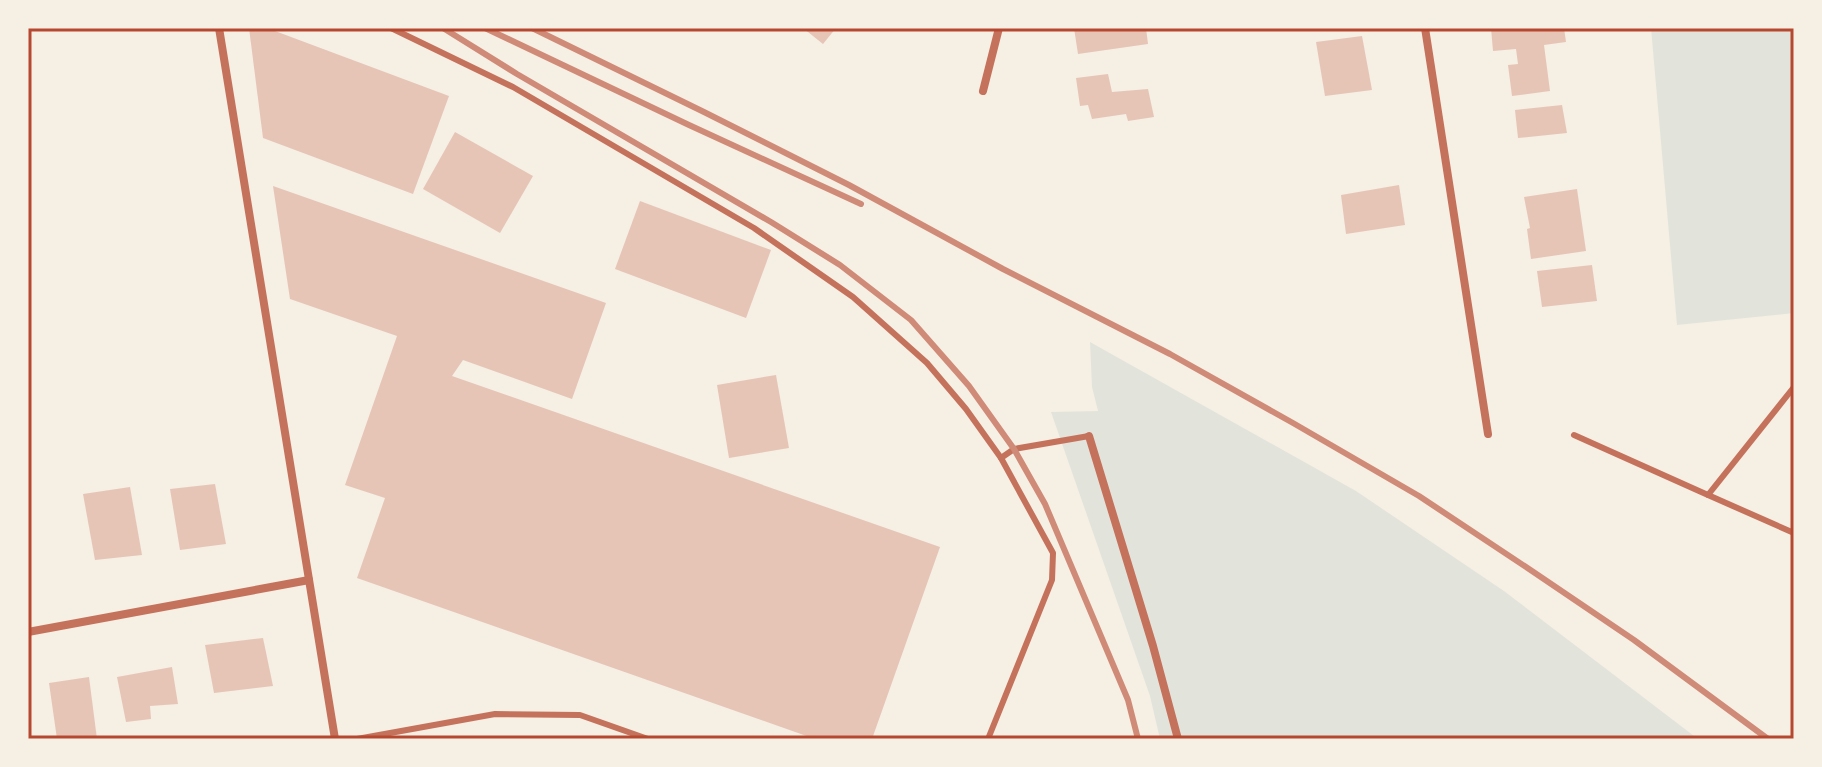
<svg xmlns="http://www.w3.org/2000/svg" width="1822" height="767" font-family="Quicksand,sans-serif">
<style>
.green{fill:#e2e4dc}
.building{fill:#e6c5b7}
.lines{fill:none;stroke-linecap:round;stroke-linejoin:round}
.service{stroke:#c5725c;stroke-width:6}
.minor{stroke:#c5725c;stroke-width:8}
.rail{stroke:#cf8b77;stroke-width:6}
.neatline{fill:none;stroke:#b5482f;stroke-width:3}
</style>
<rect width="100%" height="100%" fill="#f6efe4"/>
<!-- green -->
<g class="green">
<polygon points="1651,28 1794,28 1794,313 1677,325"/>
<polygon points="1090,342 1356,491 1504,591 1698,739 1160,739 1150,696 1051,412 1098,411 1092,387"/>
</g>
<!-- building -->
<g class="building">
<polygon points="249,28 267,28 449,96 413,194 263,138"/>
<polygon points="803,28 836,28 823,44"/>
<polygon points="1074,28 1146,28 1148,44 1078,54"/>
<polygon points="1491,28 1564,28 1566,42 1544,45 1550,91 1512,96 1508,65 1518,64 1516,49 1493,51"/>
<polygon points="1362,36 1372,90 1325,96 1316,42"/>
<polygon points="1108,74 1112,92 1148,89 1154,117 1128,121 1126,114 1092,119 1088,105 1080,106 1076,78"/>
<polygon points="1562,105 1567,133 1518,138 1515,110"/>
<polygon points="455,132 533,176 500,233 423,189"/>
<polygon points="1399,185 1405,225 1346,234 1341,195"/>
<polygon points="273,186 606,303 572,399 463,360 452,376 940,547 872,739 815,739 357,578 385,498 345,485 397,336 290,299"/>
<polygon points="1577,189 1586,251 1531,259 1527,229 1530,228 1524,197"/>
<polygon points="640,201 771,250 746,318 615,269"/>
<polygon points="1592,265 1597,301 1542,307 1537,271"/>
<polygon points="776,375 789,448 729,458 717,385"/>
<polygon points="215,484 226,544 180,550 170,489"/>
<polygon points="130,487 142,555 95,560 83,494"/>
<polygon points="263,638 273,686 214,693 205,645"/>
<polygon points="172,667 178,704 150,706 151,719 126,722 117,677"/>
<polygon points="89,677 97,739 57,739 49,683"/>
</g>
<g class="lines">
<!-- service -->
<g class="service">
<polyline points="391,28 513,87 754,228 853,297 927,363 966,409 1001,458 1053,553 1052,580 988,739"/>
<polyline points="1574,435 1708,495 1794,387"/>
<polyline points="1001,458 1014,449 1089,436"/>
<polyline points="1708,495 1794,533"/>
<polyline points="357,739 495,714 580,715 648,739"/>
</g>
<!-- minor -->
<g class="minor">
<polyline points="219,28 335,739"/>
<polyline points="1425,28 1488,434"/>
<polyline points="983,91 999,28"/>
<polyline points="1089,436 1153,646 1178,739"/>
<polyline points="28,632 309,580"/>
</g>
<!-- rail -->
<g class="rail">
<polyline points="443,28 517,74 771,222 840,265 911,320 969,386 1014,449 1045,504 1128,700 1138,739"/>
<polyline points="485,28 689,125 861,204"/>
<polyline points="532,28 704,112 849,185 1003,269 1170,354 1293,423 1419,496 1532,571 1634,640 1768,739"/>
</g>
</g>
<!-- border -->
<rect width="1822" height="767" fill="none" stroke="#f6efe4" stroke-width="60"/>
<rect x="30" y="30" width="1762" height="707" class="neatline"/>
</svg>
